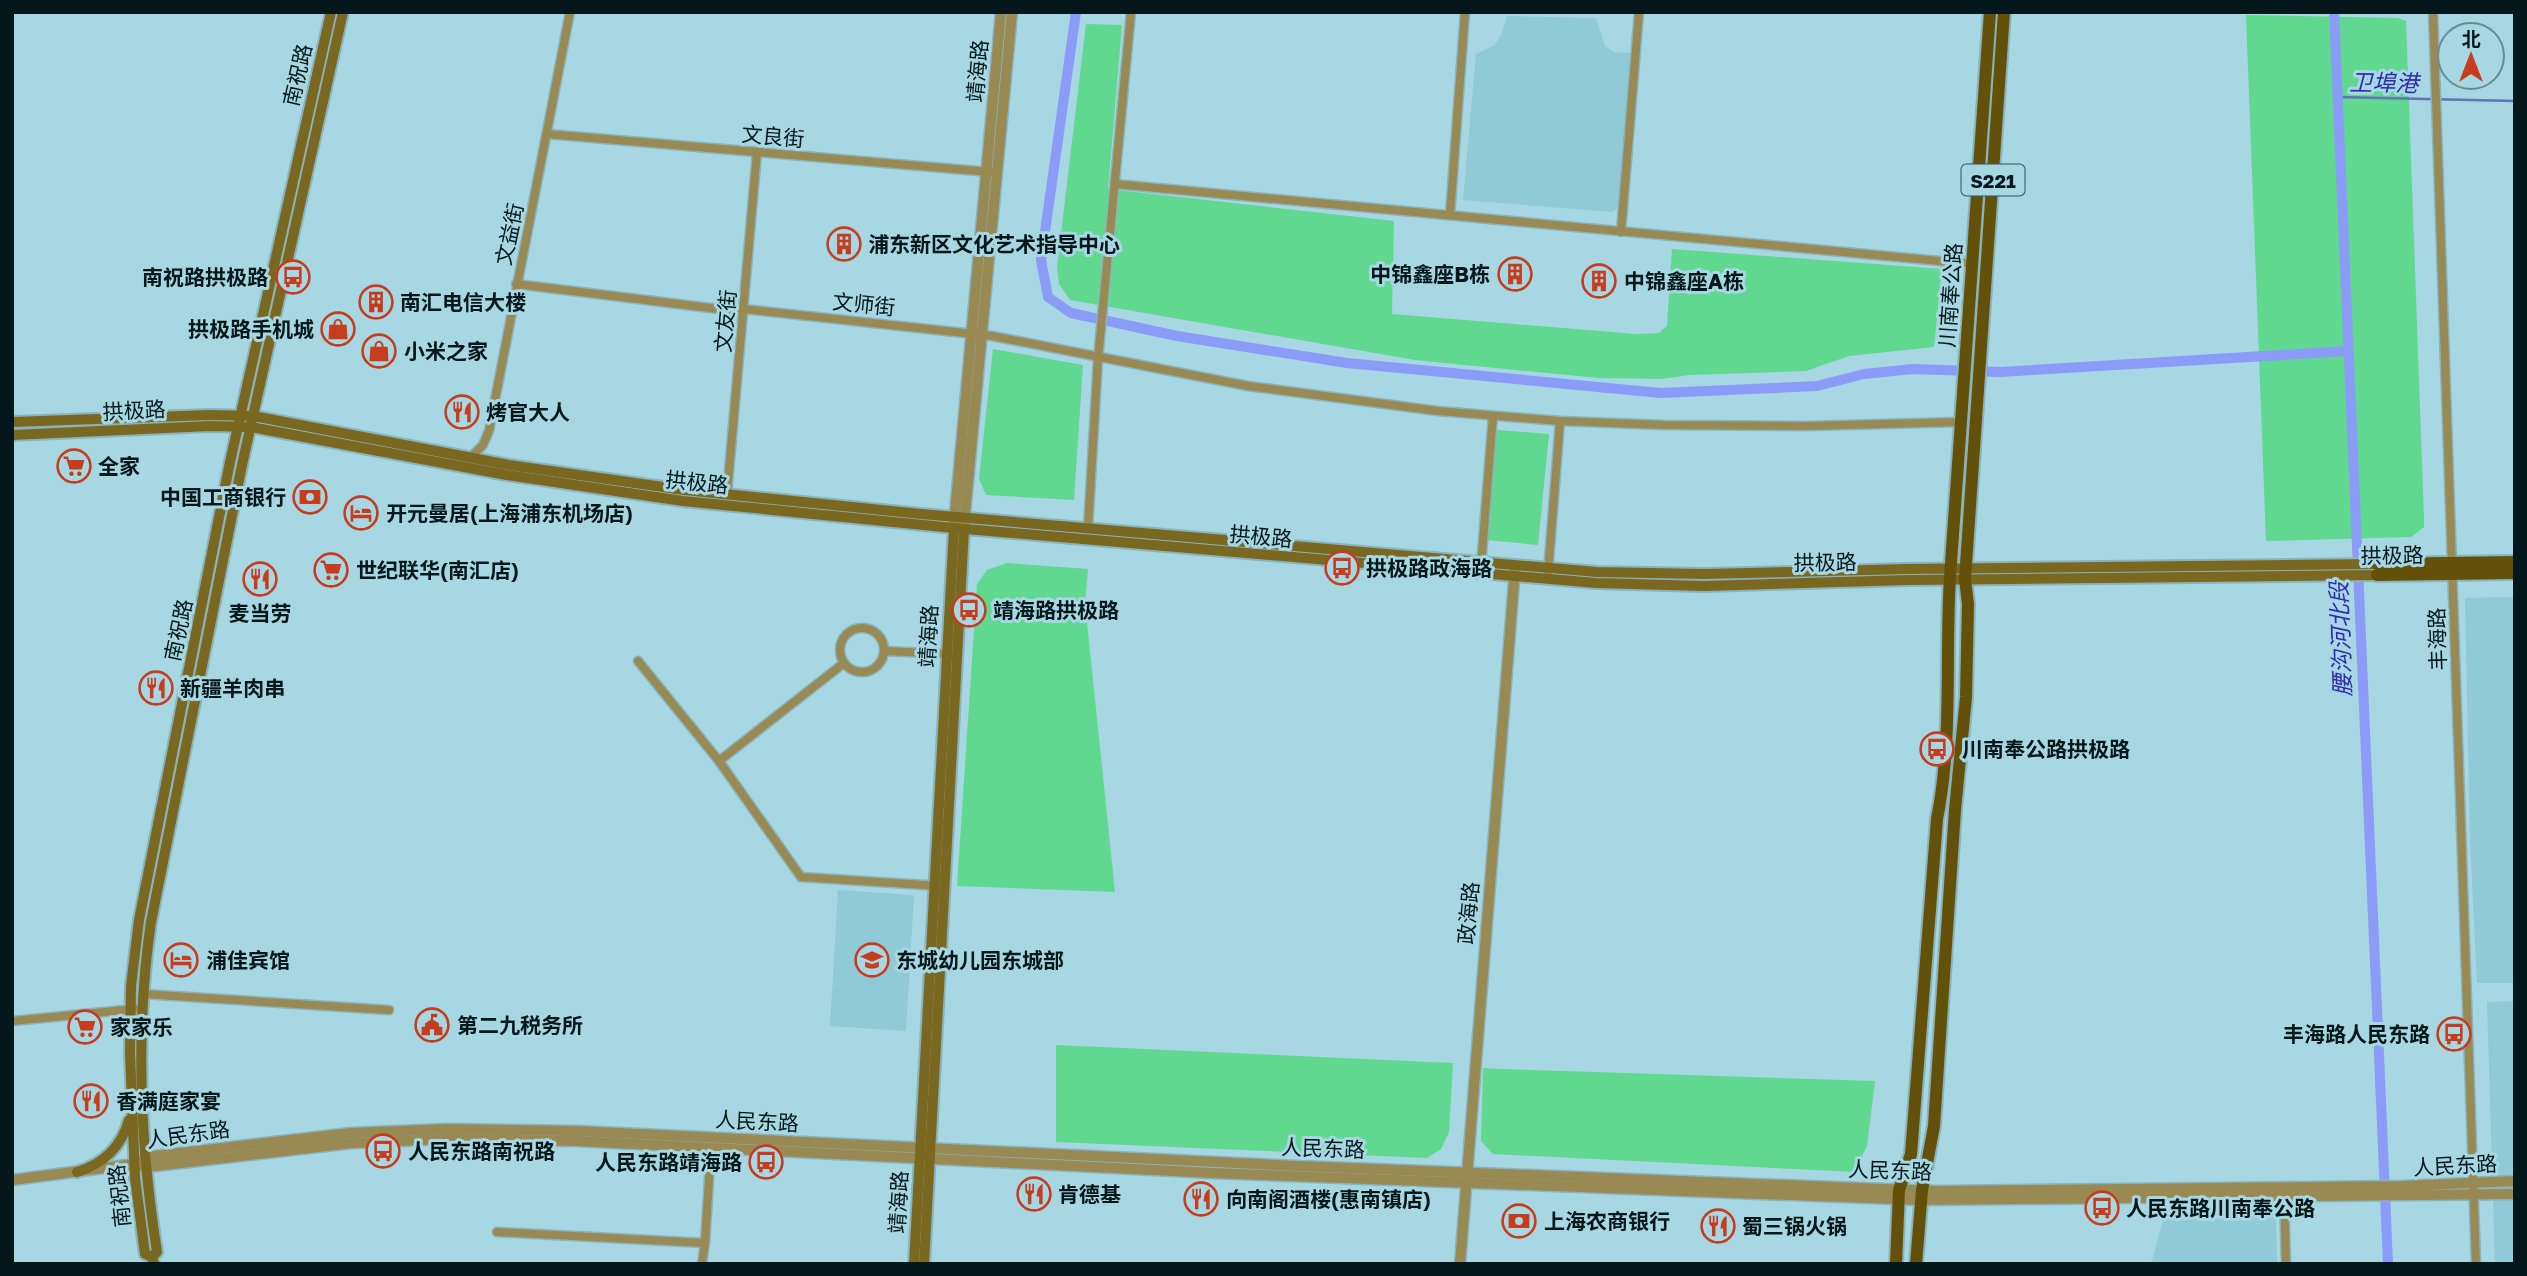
<svg xmlns="http://www.w3.org/2000/svg" width="2527" height="1276" font-family="'Golos Text','Noto Sans SC',sans-serif">
<style>
.built{fill:#90cad7}
.green{fill:#61d88f}
.lines{fill:none;stroke-linecap:round;stroke-linejoin:round}
.stream{stroke:#6274b6;stroke-width:2.5}
.canal{stroke:#8a9cf8;stroke-width:10}
.minor-casing{stroke:#89b4be;stroke-width:11}
.tertiary-casing{stroke:#89b4be;stroke-width:13}
.secondary-casing{stroke:#89b4be;stroke-width:14}
.primary-casing{stroke:#89b4be;stroke-width:16}
.minor{stroke:#998953;stroke-width:8}
.tertiary{stroke:#998953;stroke-width:10}
.secondary{stroke:#7b6820;stroke-width:10}
.primary{stroke:#635109;stroke-width:12}
.labels{text-anchor:middle;dominant-baseline:central;stroke-width:6;stroke-linejoin:round;paint-order:stroke}
.shield{fill:#a6d7e2;stroke:#355157;stroke-width:2}
.shield-label{font-size:19px;font-weight:bold;fill:#04171b}
.street-label{font-size:21px;fill:#04171b;stroke:#a6d7e2}
.poi-label{font-size:21px;font-weight:bold;fill:#04171b;stroke:#a6d7e2;text-anchor:start}
.water-label{font-size:23px;font-style:italic;fill:#2f2aaf;stroke:#a6d7e2}
</style>
<rect width="100%" height="100%" fill="#a6d7e2"/>
<!-- built -->
<g class="built">
<polygon points="1507,16 1596,18 1605,46 1614,52 1631,53 1619,206 1613,212 1463,200 1476,54 1495,45 1501,35"/>
<polygon points="2515,597 2515,983 2477,983 2470,841 2465,598"/>
<polygon points="838,890 914,895 906,1031 830,1026"/>
<polygon points="2515,1001 2515,1264 2495,1264 2487,1002"/>
<polygon points="2276,1215 2277,1264 2151,1264 2164,1216"/>
</g>
<!-- green -->
<g class="green">
<polygon points="2246,15 2398,18 2406,21 2424,518 2424,527 2411,537 2266,541"/>
<polygon points="1086,24 1122,25 1108,189 1394,221 1392,314 1636,334 1659,333 1667,326 1672,249 1942,269 1934,347 1849,356 1806,371 1689,375 1661,379 1598,378 1415,360 1070,300 1059,284 1057,267"/>
<polygon points="993,349 1083,365 1074,500 986,495 979,479"/>
<polygon points="1497,430 1549,434 1538,545 1487,540"/>
<polygon points="1007,563 1088,569 1085,603 1115,892 957,886 977,584 987,570"/>
<polygon points="1056,1045 1453,1063 1449,1132 1441,1149 1427,1158 1056,1142"/>
<polygon points="1483,1068 1502,1069 1875,1081 1867,1146 1854,1172 1493,1154 1481,1141"/>
</g>
<g class="lines">
<!-- stream -->
<polyline class="stream" points="2337,97 2515,101"/>
<!-- canal -->
<g class="canal">
<polyline points="1076,12 1041,260 1048,297 1071,313 1177,336 1347,363 1661,393 1817,386 1864,374 1913,369 2000,372 2348,351"/>
<polyline points="2334,12 2388,1264"/>
</g>
<defs>
<g id="minor">
<polyline points="2433,12 2476,1264"/>
<polyline points="547,134 990,172"/>
<polyline points="1115,184 1972,264"/>
<polyline points="1450,215 1465,12"/>
<polyline points="1621,232 1639,12"/>
<polyline points="516,284 743,312"/>
<polyline points="743,309 992,336 1248,386 1438,411 1560,421 1664,425 1806,426 1961,422"/>
<polyline points="471,457 483,445 489,431 570,12"/>
<polyline points="727,494 757,152"/>
<polyline points="1088,528 1098,359 1131,12"/>
<polyline points="1481,566 1493,416"/>
<polyline points="1548,573 1560,421"/>
<circle cx="862" cy="650" r="22"/>
<polyline points="884,651 951,654"/>
<polyline points="638,661 719,761 801,877 940,886"/>
<polyline points="719,761 844,663"/>
<polyline points="143,994 389,1010"/>
<polyline points="12,1021 135,1009"/>
<polyline points="2284,1193 2286,1264"/>
<polyline points="497,1232 705,1243 702,1264"/>
<polyline points="705,1243 711,1148"/>
</g>
<g id="tertiary">
<polyline points="954,524 1001,12"/>
<polyline points="964,524 1012,12"/>
<polyline points="139,1161 146,1157 351,1133 447,1129 577,1131 1298,1166 1936,1191 2403,1186 2515,1181"/>
<polyline points="12,1180 134,1164 147,1167 352,1143 447,1139 576,1141 1213,1173 1921,1200 2515,1194"/>
<polyline points="1460,1264 1515,569"/>
</g>
<g id="secondary">
<polyline points="12,422 210,415 253,416 509,465 684,490 921,514 1597,572 1704,574 1908,569 2377,564"/>
<polyline points="12,435 210,426 251,427 507,475 683,501 954,528 1596,583 1704,586 1908,580 2377,575"/>
<path d="M77,1172C103,1164 121,1148 129,1120"/>
<polyline points="152,1257 145,1254 135,1178 130,1052 131,986 139,920 230,462 331,12"/>
<path d="M154,1264L152,1257L157,1252C140,1144 135,1031 151,922L242,465L343,12"/>
<polyline points="914,1264 954,528"/>
<polyline points="924,1264 964,529"/>
</g>
<g id="primary">
<polyline points="2377,564 2515,562"/>
<polyline points="2377,575 2515,573"/>
<path d="M1896,1264L1899,1190L1911,1154L1937,819C1953,739 1945,657 1950,577C1962,388 1976,200 1990,12"/>
<polyline points="1916,1264 1922,1190 1934,1126 1955,810 1966,697 1968,604 1965,579 2004,12"/>
</g>
</defs>
<!-- minor casing -->
<use href="#minor" class="minor-casing"/>
<!-- tertiary casing -->
<use href="#tertiary" class="tertiary-casing"/>
<!-- secondary casing -->
<use href="#secondary" class="secondary-casing"/>
<!-- primary casing -->
<use href="#primary" class="primary-casing"/>
<!-- minor -->
<use href="#minor" class="minor"/>
<!-- tertiary -->
<use href="#tertiary" class="tertiary"/>
<!-- secondary -->
<use href="#secondary" class="secondary"/>
<!-- primary -->
<use href="#primary" class="primary"/>
</g>
<!-- icons -->
<defs>
<symbol id="building-ring" viewBox="-11 -11 22 22"><circle r="9.5" fill="#a6d7e2" stroke="#c63c1d" stroke-width="1.5"/><path d="M-4-6H4V6H1V3H-1V6H-4ZM-2.5-4.3h1.7v1.8h-1.7ZM.8-4.3h1.7v1.8H.8ZM-2.5-1h1.7V.8h-1.7ZM.8-1h1.7V.8H.8Z" fill="#c63c1d"/></symbol>
<symbol id="bus-ring" viewBox="-11 -11 22 22"><circle r="9.5" fill="#a6d7e2" stroke="#c63c1d" stroke-width="1.5"/><path d="M-5-6H5V4H4V6H2V4H-2V6H-4V4H-5ZM-3.5-4V0h7V-4ZM-3.5 1.2v1.5H-2V1.2ZM2 1.2v1.5H3.5V1.2Z" fill="#c63c1d"/></symbol>
<symbol id="shop-ring" viewBox="-11 -11 22 22"><circle r="9.5" fill="#a6d7e2" stroke="#c63c1d" stroke-width="1.5"/><path d="M-5-2.5h2.3a2.7 3.5 0 0 1 5.4 0H5L5.5 6h-11ZM-1.5-2.5h3a1.5 2.3 0 0 0-3 0Z" fill="#c63c1d"/></symbol>
<symbol id="restaurant-ring" viewBox="-11 -11 22 22"><circle r="9.5" fill="#a6d7e2" stroke="#c63c1d" stroke-width="1.5"/><path d="M-5-6h1v4h1v-4h1v4h1v-4h1v5L-1.5 .5V6h-2V.5L-5-1ZM5-6V6H3V1.5H1.5Q1.5-4 5-6Z" fill="#c63c1d"/></symbol>
<symbol id="supermarket-ring" viewBox="-11 -11 22 22"><circle r="9.5" fill="#a6d7e2" stroke="#c63c1d" stroke-width="1.5"/><path d="M-6-5.5h2.5l.6 2H6L4.5 2H-2.5L-4.4-4H-6ZM-1.5 3.2a1.3 1.3 0 1 0 .1 0ZM3 3.2a1.3 1.3 0 1 0 .1 0Z" fill="#c63c1d"/></symbol>
<symbol id="bank-ring" viewBox="-11 -11 22 22"><circle r="9.5" fill="#a6d7e2" stroke="#c63c1d" stroke-width="1.5"/><path d="M-6-4H6V4H-6ZM0-2.3a2.3 2.3 0 1 0 0 4.6a2.3 2.3 0 1 0 0-4.6Z" fill="#c63c1d"/></symbol>
<symbol id="hotel-ring" viewBox="-11 -11 22 22"><circle r="9.5" fill="#a6d7e2" stroke="#c63c1d" stroke-width="1.5"/><path d="M-6-4.5h1.5V1H6V5H4.5V3h-9V5H-6ZM-4 0a1.8 1.8 0 1 1 3.6 0ZM.5 0V-2.5h3Q6-2.5 6 0Z" fill="#c63c1d"/></symbol>
<symbol id="school-ring" viewBox="-11 -11 22 22"><circle r="9.5" fill="#a6d7e2" stroke="#c63c1d" stroke-width="1.5"/><path d="M0-5L7-2L0 1L-7-2ZM-4 1L0 2.5L4 1V4Q0 6-4 4Z" fill="#c63c1d"/></symbol>
<symbol id="civic-ring" viewBox="-11 -11 22 22"><circle r="9.5" fill="#a6d7e2" stroke="#c63c1d" stroke-width="1.5"/><path d="M-.6-6.5H3V-4.5H.6V-3L4-1V1h2V6H-6V1h2V-1L-.6-3ZM-1.2 2.5V6h2.4V2.5Z" fill="#c63c1d"/></symbol>
</defs>
<g fill-rule="evenodd">
<use href="#building-ring" x="825" y="225" width="38" height="38"/>
<use href="#building-ring" x="1496" y="255" width="38" height="38"/>
<use href="#bus-ring" x="274" y="258" width="38" height="38"/>
<use href="#building-ring" x="1580" y="262" width="38" height="38"/>
<use href="#building-ring" x="357" y="283" width="38" height="38"/>
<use href="#shop-ring" x="319" y="310" width="38" height="38"/>
<use href="#shop-ring" x="360" y="332" width="38" height="38"/>
<use href="#restaurant-ring" x="443" y="393" width="38" height="38"/>
<use href="#supermarket-ring" x="55" y="447" width="38" height="38"/>
<use href="#bank-ring" x="291" y="478" width="38" height="38"/>
<use href="#hotel-ring" x="342" y="494" width="38" height="38"/>
<use href="#bus-ring" x="1323" y="549" width="38" height="38"/>
<use href="#supermarket-ring" x="312" y="551" width="38" height="38"/>
<use href="#restaurant-ring" x="241" y="560" width="38" height="38"/>
<use href="#bus-ring" x="950" y="591" width="38" height="38"/>
<use href="#restaurant-ring" x="137" y="669" width="38" height="38"/>
<use href="#bus-ring" x="1918" y="730" width="38" height="38"/>
<use href="#hotel-ring" x="162" y="941" width="38" height="38"/>
<use href="#school-ring" x="853" y="941" width="38" height="38"/>
<use href="#civic-ring" x="413" y="1006" width="38" height="38"/>
<use href="#supermarket-ring" x="66" y="1008" width="38" height="38"/>
<use href="#bus-ring" x="2435" y="1015" width="38" height="38"/>
<use href="#restaurant-ring" x="72" y="1082" width="38" height="38"/>
<use href="#bus-ring" x="364" y="1132" width="38" height="38"/>
<use href="#bus-ring" x="747" y="1143" width="38" height="38"/>
<use href="#restaurant-ring" x="1015" y="1175" width="38" height="38"/>
<use href="#restaurant-ring" x="1182" y="1180" width="38" height="38"/>
<use href="#bus-ring" x="2083" y="1189" width="38" height="38"/>
<use href="#bank-ring" x="1500" y="1202" width="38" height="38"/>
<use href="#restaurant-ring" x="1699" y="1207" width="38" height="38"/>
</g>
<g class="labels">
<!-- shield labels -->
<rect class="shield" x="1961.5" y="164.5" width="63" height="31" rx="5"/>
<g class="shield-label">
<text x="1993" y="180">S221</text>
</g>
<!-- street labels -->
<g class="street-label">
<text transform="translate(977 71) rotate(-85)">靖海路</text>
<text transform="translate(297 75) rotate(-77)">南祝路</text>
<text transform="translate(773 136) rotate(5)">文良街</text>
<text transform="translate(509 234) rotate(-78)">文益街</text>
<text transform="translate(1950 295) rotate(-86)">川南奉公路</text>
<text transform="translate(864 304) rotate(6)">文师街</text>
<text transform="translate(725 321) rotate(-85)">文友街</text>
<text transform="translate(134 410) rotate(-3)">拱极路</text>
<text transform="translate(697 482) rotate(6)">拱极路</text>
<text transform="translate(1261 536) rotate(5)">拱极路</text>
<text transform="translate(2392 555) rotate(-1)">拱极路</text>
<text transform="translate(1825 562) rotate(-1)">拱极路</text>
<text transform="translate(178 630) rotate(-78)">南祝路</text>
<text transform="translate(928 636) rotate(-87)">靖海路</text>
<text transform="translate(2437 639) rotate(-92)">丰海路</text>
<text transform="translate(1468 913) rotate(-85)">政海路</text>
<text transform="translate(757 1121) rotate(3)">人民东路</text>
<text transform="translate(188 1134) rotate(-8)">人民东路</text>
<text transform="translate(1323 1148) rotate(2)">人民东路</text>
<text transform="translate(2455 1165) rotate(-3)">人民东路</text>
<text transform="translate(1890 1170) rotate(2)">人民东路</text>
<text transform="translate(119 1196) rotate(-96)">南祝路</text>
<text transform="translate(898 1202) rotate(-87)">靖海路</text>
</g>
<!-- poi labels -->
<g class="poi-label">
<text x="868" y="244">浦东新区文化艺术指导中心</text>
<text x="1490" y="274" text-anchor="end">中锦鑫座B栋</text>
<text x="268" y="277" text-anchor="end">南祝路拱极路</text>
<text x="1624" y="281">中锦鑫座A栋</text>
<text x="400" y="302">南汇电信大楼</text>
<text x="314" y="329" text-anchor="end">拱极路手机城</text>
<text x="404" y="351">小米之家</text>
<text x="486" y="412">烤官大人</text>
<text x="98" y="466">全家</text>
<text x="286" y="497" text-anchor="end">中国工商银行</text>
<text x="386" y="513">开元曼居(上海浦东机场店)</text>
<text x="1366" y="568">拱极路政海路</text>
<text x="356" y="570">世纪联华(南汇店)</text>
<text x="993" y="610">靖海路拱极路</text>
<text x="260" y="613" text-anchor="middle">麦当劳</text>
<text x="180" y="688">新疆羊肉串</text>
<text x="1962" y="749">川南奉公路拱极路</text>
<text x="206" y="960">浦佳宾馆</text>
<text x="896" y="960">东城幼儿园东城部</text>
<text x="457" y="1025">第二九税务所</text>
<text x="110" y="1027">家家乐</text>
<text x="2430" y="1034" text-anchor="end">丰海路人民东路</text>
<text x="116" y="1101">香满庭家宴</text>
<text x="408" y="1151">人民东路南祝路</text>
<text x="742" y="1162" text-anchor="end">人民东路靖海路</text>
<text x="1058" y="1194">肯德基</text>
<text x="1226" y="1199">向南阁酒楼(惠南镇店)</text>
<text x="2126" y="1208">人民东路川南奉公路</text>
<text x="1544" y="1221">上海农商银行</text>
<text x="1742" y="1226">蜀三锅火锅</text>
</g>
<!-- water labels -->
<g class="water-label">
<text transform="translate(2384 82) rotate(1)">卫埠港</text>
<text transform="translate(2340 639) rotate(-92)">腰沟河北段</text>
</g>
</g>
<!-- border -->
<rect width="2527" height="1276" fill="none" stroke="#04171b" stroke-width="28"/>
<!-- north arrow -->
<g transform="translate(2471 56)"><circle r="33" fill="#a6d7e2" stroke="#658a92" stroke-width="2"/>
<path d="M0-5L12 26L0 18L-12 26Z" fill="#c63c1d"/>
<text y="-10" font-size="19" font-weight="bold" text-anchor="middle" fill="#04171b">北</text>
</g>
</svg>
